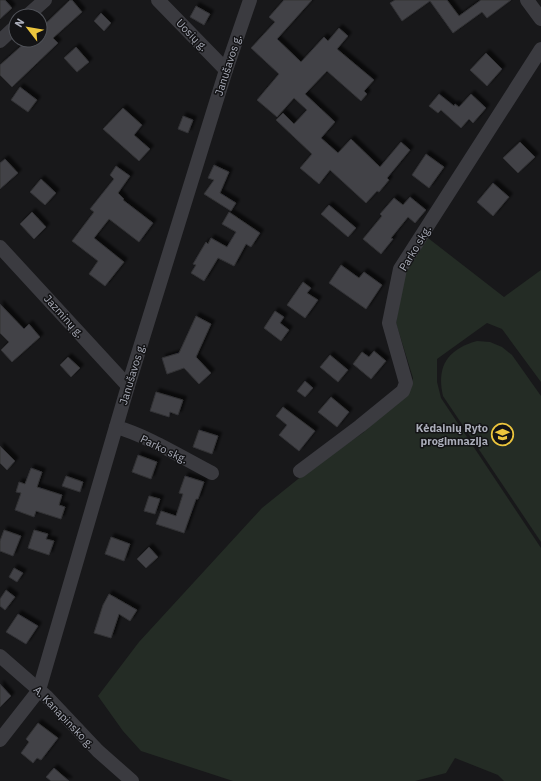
<svg xmlns="http://www.w3.org/2000/svg" width="541" height="781" font-family="'IBM Plex Sans',sans-serif">
<style>
.green{fill:#242c25}
.building{fill:#424246;stroke:#323235;filter:url(#shadow)}
.lines{fill:none;stroke-linecap:round;stroke-linejoin:round}
.street{stroke:#3b3b40;stroke-width:14}
.labels{text-anchor:middle;dominant-baseline:central;stroke-width:3;stroke-linejoin:round;paint-order:stroke}
.street-label{font-size:11px;fill:#aaadb9;stroke:#131315}
.poi-label{font-size:11px;font-weight:bold;fill:#aaadb9;stroke:#131315;text-anchor:end}
</style>
<defs>
<filter id="shadow"><feDropShadow dx="3.5" dy="-3.5" stdDeviation="1" flood-color="#0009"/></filter>
</defs>
<rect width="100%" height="100%" fill="#18181a"/>
<!-- green -->
<g class="green">
<polygon points="428,238 504,297 541,270 541,382 502,329 487,323 437,359 437,382 441,398 541,548 541,781 504,781 498,775 455,758 446,773 415,781 233,781 141,751 123,731 98,696 139,642 262,508 308,471 364,432 411,389 413,378 396,323 404,274"/>
<path d="M477,341L490,342L502,347L512,355L541,396V542L443,396C436,366 448,349 477,341Z"/>
</g>
<!-- building -->
<g class="building">
<polygon points="0,0 5,0 12,8 0,19"/>
<polygon points="70,0 72,0 82,12 53,38 58,43 12,87 0,75 0,65 28,40 40,40 40,29"/>
<polygon points="284,0 312,0 277,39 301,62 324,37 328,41 339,28 348,36 337,49 374,80 364,91 367,94 361,101 327,71 305,94 335,122 321,138 338,153 351,139 380,167 401,142 410,150 387,178 389,180 379,192 377,191 366,203 330,170 319,184 300,168 312,154 276,120 283,113 294,124 307,110 294,98 277,117 257,100 279,74 251,48 275,22 269,17"/>
<polygon points="395,0 447,0 459,16 481,0 511,0 487,18 482,12 453,33 430,1 402,21 390,3"/>
<polygon points="196,6 210,14 204,25 190,17"/>
<polygon points="101,13 111,23 104,31 94,21"/>
<polygon points="76,47 89,62 77,72 64,58"/>
<polygon points="486,53 502,69 487,86 470,70"/>
<polygon points="20,87 37,100 28,112 11,100"/>
<polygon points="439,94 454,106 455,104 459,107 471,94 486,108 473,123 469,119 461,128 441,110 438,113 429,106"/>
<polygon points="123,108 142,125 134,135 150,149 139,161 103,129"/>
<polygon points="183,116 193,120 188,133 178,129"/>
<polygon points="520,142 535,157 518,173 503,158"/>
<polygon points="426,154 444,167 429,188 412,175"/>
<polygon points="5,159 18,173 0,189 0,163"/>
<polygon points="214,165 229,172 220,193 236,203 231,211 204,194 214,180 208,178"/>
<polygon points="116,166 130,176 118,193 124,199 123,200 153,223 139,242 109,219 94,238 124,262 105,286 89,274 98,261 72,241 94,212 90,209 114,179 110,175"/>
<polygon points="41,179 56,193 45,205 30,192"/>
<polygon points="493,183 509,197 493,216 477,202"/>
<polygon points="410,197 426,210 415,223 408,217 391,238 393,239 381,254 363,239 382,216 380,214 394,198 403,205"/>
<polygon points="329,205 356,228 348,237 321,214"/>
<polygon points="32,212 46,227 34,239 20,224"/>
<polygon points="229,212 260,233 251,247 246,244 234,266 218,258 204,281 191,273 196,265 193,264 206,242 208,244 211,238 227,247 236,232 222,224"/>
<polygon points="341,265 359,278 364,272 382,285 366,309 329,283"/>
<polygon points="303,282 311,288 307,293 318,300 305,318 287,305"/>
<polygon points="0,304 24,329 29,324 40,337 12,362 1,350 9,342 0,333"/>
<polygon points="275,311 284,317 280,323 289,330 281,341 264,328"/>
<polygon points="196,316 211,324 196,357 211,373 199,384 184,368 167,374 162,358 179,353"/>
<polygon points="374,351 386,361 371,379 353,364 362,352 369,357"/>
<polygon points="330,355 348,370 338,382 320,367"/>
<polygon points="68,357 80,368 71,377 60,365"/>
<polygon points="305,381 313,388 305,397 297,391"/>
<polygon points="156,392 183,400 178,415 170,412 169,417 150,411"/>
<polygon points="331,397 349,412 337,427 318,412"/>
<polygon points="283,407 315,431 299,451 279,435 287,425 276,416"/>
<polygon points="199,430 218,436 212,454 193,447"/>
<polygon points="0,446 15,461 7,470 0,463"/>
<polygon points="138,455 157,462 151,479 132,472"/>
<polygon points="31,468 42,472 37,487 62,495 59,505 65,507 61,519 36,511 34,517 15,510 21,493 16,492 19,482 25,484"/>
<polygon points="66,476 83,482 80,492 62,486"/>
<polygon points="185,476 204,482 198,499 196,499 184,533 156,524 161,511 176,516 183,494 179,493"/>
<polygon points="149,496 160,499 155,514 144,511"/>
<polygon points="4,530 21,536 13,556 0,551 0,541"/>
<polygon points="34,530 48,534 46,539 54,541 49,555 28,548"/>
<polygon points="111,537 130,544 124,561 105,554"/>
<polygon points="149,547 158,557 146,568 137,559"/>
<polygon points="14,568 23,573 17,582 9,577"/>
<polygon points="6,590 15,597 5,610 0,606 0,599"/>
<polygon points="109,594 137,610 130,621 119,614 111,638 94,633 103,605"/>
<polygon points="18,614 38,626 26,644 6,632"/>
<polygon points="0,684 11,696 0,707"/>
<polygon points="38,723 58,738 41,760 37,758 33,763 21,753 29,742 26,739"/>
<polygon points="54,768 69,781 51,781 46,777"/>
</g>
<g class="lines">
<!-- street -->
<g class="street">
<polyline points="158,0 226,70"/>
<polyline points="527,0 541,19"/>
<polyline points="27,16 45,0"/>
<polyline points="0,41 16,26"/>
<polyline points="0,247 128,386"/>
<path d="M116,427C146,435 183,458 212,473"/>
<polyline points="300,471 360,426 403,391 406,383 389,323 400,269 541,49"/>
<polyline points="0,656 47,697 98,751 132,781"/>
<polyline points="0,740 39,690 128,386 226,70 250,0"/>
</g>
</g>
<!-- icons -->
<defs>
<symbol id="school-ring" viewBox="-11 -11 22 22"><circle r="9.5" fill="#131315" stroke="#ecc53d" stroke-width="1.5"/><path d="M0-5L7-2L0 1L-7-2ZM-4 1L0 2.5L4 1V4Q0 6-4 4Z" fill="#ecc53d"/></symbol>
</defs>
<g fill-rule="evenodd">
<use href="#school-ring" x="490" y="422" width="25" height="25"/>
</g>
<g class="labels">
<!-- street labels -->
<g class="street-label">
<text transform="translate(192 35) rotate(46)">Uosių g.</text>
<text transform="translate(228 65) rotate(-72)">Janušavos g.</text>
<text transform="translate(415 248) rotate(-59)">Parko skg.</text>
<text transform="translate(64 316) rotate(48)">Jazminų g.</text>
<text transform="translate(132 374) rotate(-73)">Janušavos g.</text>
<text transform="translate(164 449) rotate(26)">Parko skg.</text>
<text transform="translate(64 717) rotate(46)">A. Kanapinsko g.</text>
</g>
<!-- poi labels -->
<g class="poi-label">
<text x="488" y="428">Kėdainių Ryto<tspan x="488" dy="13">progimnazija</tspan></text>
</g>
</g>
<!-- north arrow -->
<g transform="translate(28 28) rotate(301)"><circle r="19" fill="#131315" stroke="#4f5157"/>
<path d="M0-3L7 15L0 10L-7 15Z" fill="#ecc53d"/>
<text y="-6" font-size="11" font-weight="bold" text-anchor="middle" fill="#aaadb9">N</text>
</g>
</svg>
